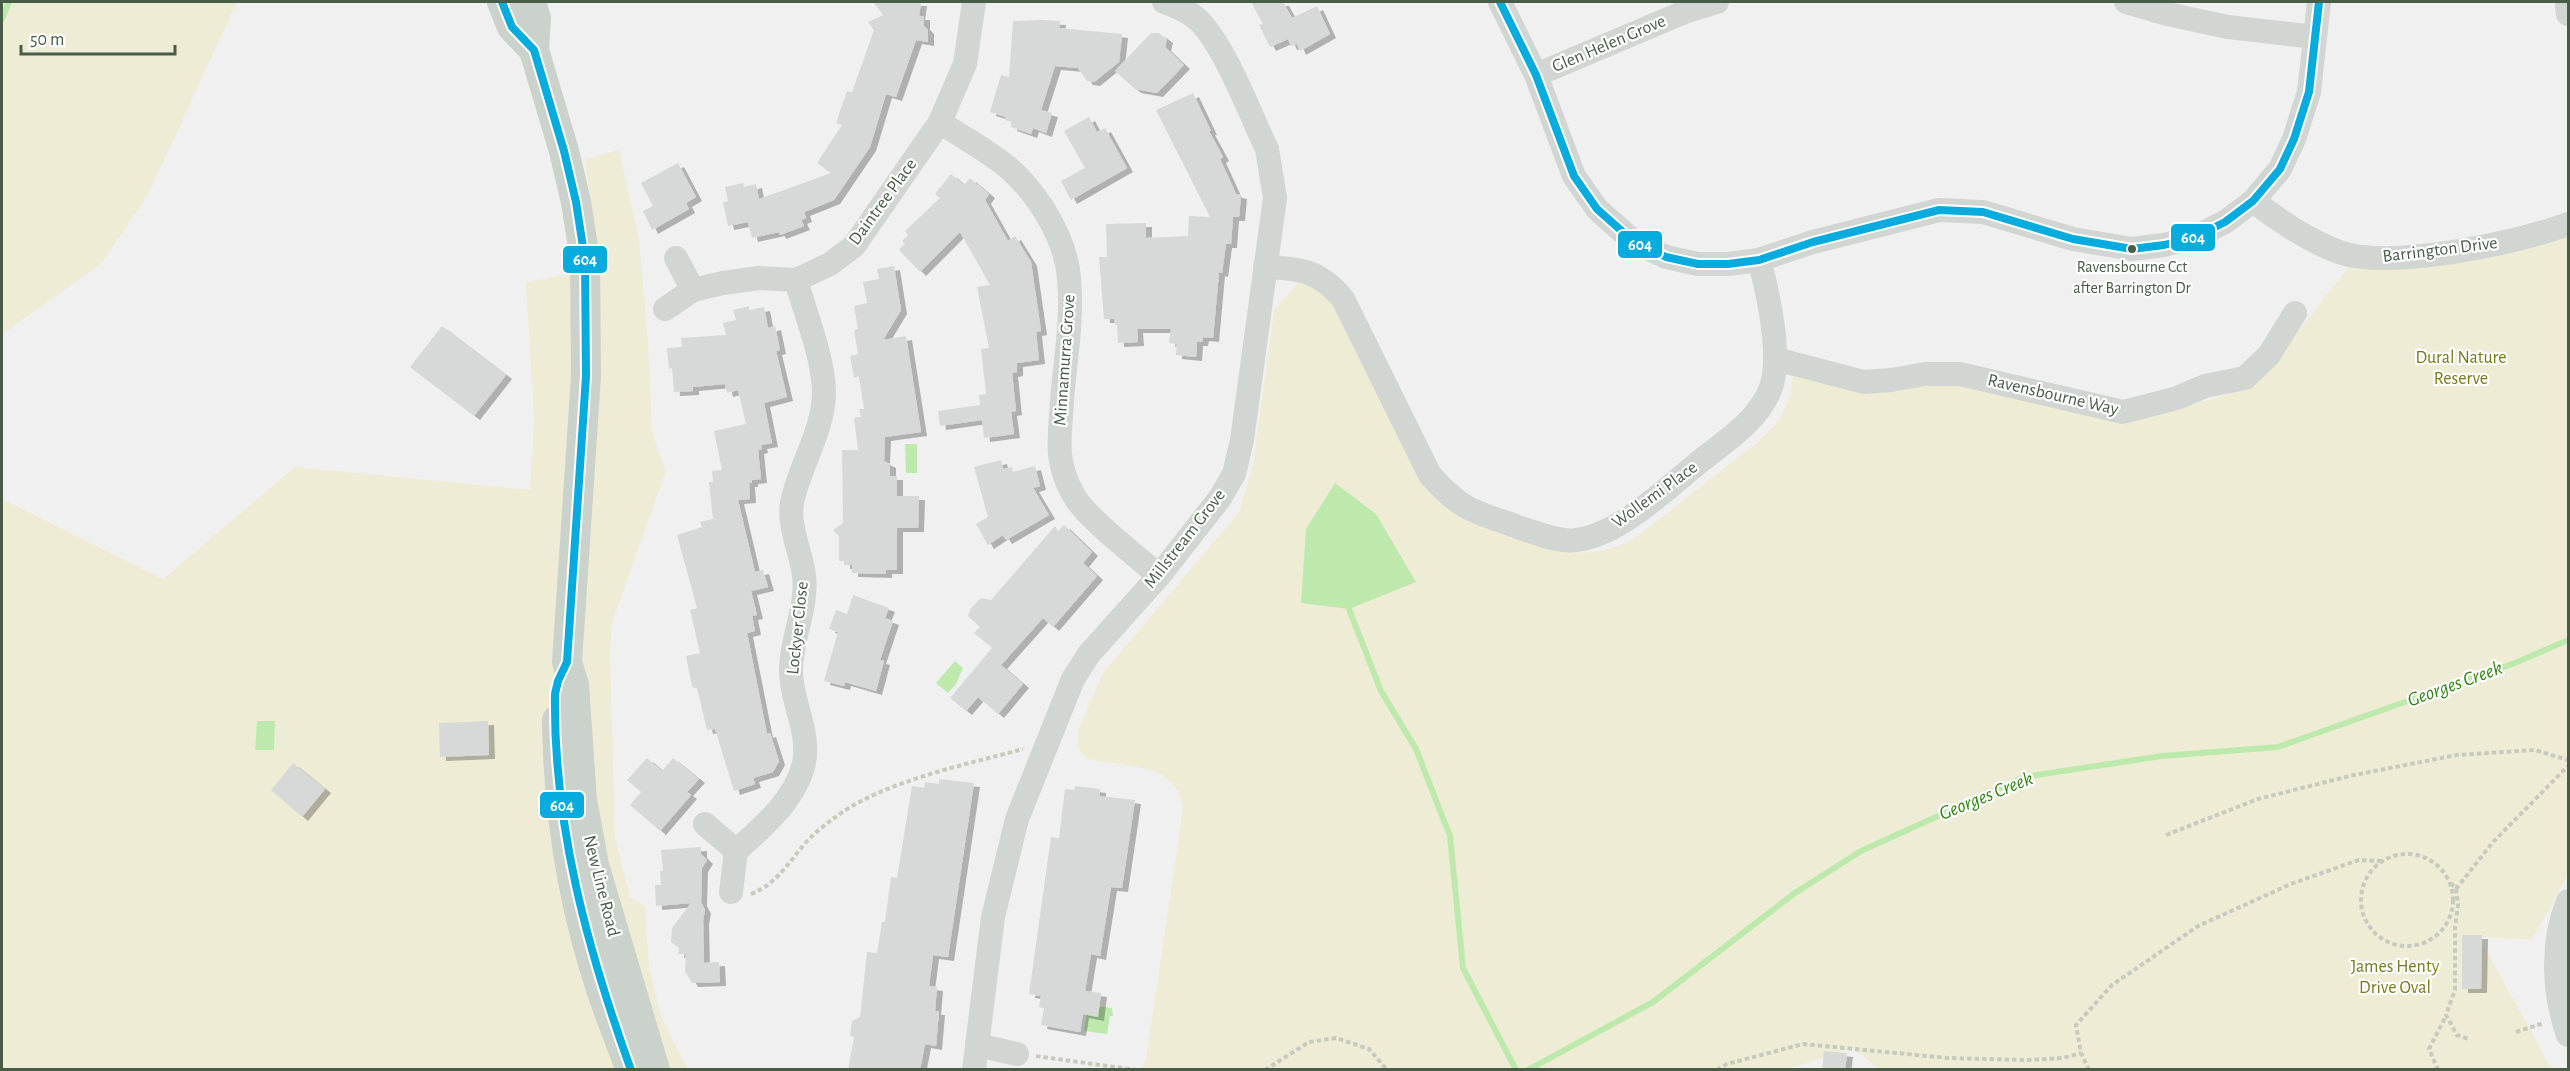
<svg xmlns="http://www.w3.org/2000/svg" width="2570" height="1071" font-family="'Alegreya Sans',sans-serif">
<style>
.green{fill:#efecd6}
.water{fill:#bdeaac}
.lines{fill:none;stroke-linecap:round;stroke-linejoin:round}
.stream{stroke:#bdeaac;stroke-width:6}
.building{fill:#d6d9d7;filter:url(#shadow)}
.path{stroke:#c7cbbe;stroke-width:4;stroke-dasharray:4.5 3;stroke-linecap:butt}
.minor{stroke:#d2d6d2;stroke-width:24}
.major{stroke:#cbd1cb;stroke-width:30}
.bus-1-casing{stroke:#fff;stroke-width:12}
.bus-1{stroke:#07acde;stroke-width:8}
.bus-dot{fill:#485c48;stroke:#fff;stroke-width:2}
.labels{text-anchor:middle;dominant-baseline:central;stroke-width:4.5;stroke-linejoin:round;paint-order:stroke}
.bus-label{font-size:16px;fill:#485c48;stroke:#fff}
.street-label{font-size:18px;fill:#485c48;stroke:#fff}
.park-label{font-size:18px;fill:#797b1b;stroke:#fff}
.water-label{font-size:20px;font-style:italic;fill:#328712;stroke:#fff}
.line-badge{stroke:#fff;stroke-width:2}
.badge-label{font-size:16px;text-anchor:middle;font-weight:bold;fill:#fff}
</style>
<defs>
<filter id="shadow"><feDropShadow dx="6" dy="4" stdDeviation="0" flood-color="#0004"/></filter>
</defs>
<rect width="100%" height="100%" fill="#f1f0f1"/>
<!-- green -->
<g class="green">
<polygon points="2,2 237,2 148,195 101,264 2,334"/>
<polygon points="619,150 639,238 648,341 652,432 666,471 612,623 610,650 615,837 630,897 645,906 649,967 661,1016 688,1069 2,1069 2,499 163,579 295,467 530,490 534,419 526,282 599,269 585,159"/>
<path d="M2568,235V875L2532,940L2479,937L2552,1069L1880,1070L1852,1048L1785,1070L1141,1069L1146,1059L1179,837C1180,826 1183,814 1182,804C1176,762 1118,766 1087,759L1078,748V730L1103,673L1239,512L1253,465L1274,310L1301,280L1319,287L1336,306L1415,472L1435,499L1460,517L1549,548L1580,553L1600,551L1619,546L1640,534L1759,441L1778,422L1789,399L1794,372L1898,389L1947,384L1995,390L2122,425L2255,386L2352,263Z"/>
</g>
<!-- water -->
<g class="water">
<polygon points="905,444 917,444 917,473 906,473"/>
<polygon points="1335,483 1376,514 1416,582 1349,609 1301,603 1306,529"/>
<polygon points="955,661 963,668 956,684 948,693 936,683"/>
<polygon points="257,721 275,721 274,750 255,750"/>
<polygon points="1088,1005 1112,1008 1113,1016 1110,1016 1107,1034 1084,1031"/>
</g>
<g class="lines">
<!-- stream -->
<g class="stream">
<polyline points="2,19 9,2"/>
<polyline points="1349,609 1381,691 1416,749 1450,836 1463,968 1516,1070"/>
<polyline points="1528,1070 1653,1002 1795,893 1861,851 2024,777 2162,756 2278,747 2515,663 2568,640"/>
</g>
</g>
<!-- building -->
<g class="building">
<polygon points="873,2 921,2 919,16 924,16 924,26 928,30 928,42 916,40 896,97 886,94 870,147 834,200 804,212 806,218 801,220 804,226 780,235 779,232 752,238 748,222 728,226 723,202 728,201 725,187 743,183 744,187 756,184 759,199 831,173 817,163 842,125 836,123 847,91 852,92 874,30 868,22 883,15"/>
<polygon points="1251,2 1283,2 1292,18 1317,6 1330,34 1300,51 1297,44 1291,46 1288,39 1270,47 1259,25 1263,24"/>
<polygon points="1042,20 1060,21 1059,28 1122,34 1119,62 1094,82 1087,81 1078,68 1055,66 1041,110 1052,113 1046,133 1033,128 1031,134 1011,127 1012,122 1005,120 1006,117 990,112 1001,75 1009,77 1013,21"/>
<polygon points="1151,33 1159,33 1167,39 1165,47 1184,65 1157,93 1135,89 1115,71"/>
<polygon points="1193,93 1211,131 1209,131 1223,157 1220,159 1236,194 1241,195 1239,217 1233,217 1231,244 1226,244 1222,273 1219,272 1213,338 1203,337 1202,342 1197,342 1196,357 1176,355 1177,344 1169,343 1171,329 1137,329 1138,342 1118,343 1117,325 1115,324 1114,319 1104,319 1099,257 1107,257 1106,224 1146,223 1146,238 1188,236 1189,216 1210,217 1156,110"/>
<polygon points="1089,117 1097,132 1105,128 1127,168 1071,200 1061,181 1085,168 1064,131"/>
<polygon points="678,163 696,197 686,203 689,209 652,230 643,211 653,206 641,183"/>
<polygon points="951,174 964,185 970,178 989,194 985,200 1008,241 1015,236 1031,262 1041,331 1036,332 1039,360 1017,363 1017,372 1012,373 1016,411 1011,412 1014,434 984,438 982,420 940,426 938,411 980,405 979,395 986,394 981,349 989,348 977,287 990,285 960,232 920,272 899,250 905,244 902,241 908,235 905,231 940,198 935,194"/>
<polygon points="894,266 901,310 883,340 906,336 921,432 885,437 884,461 890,464 890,476 897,476 897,496 919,496 918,528 897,528 897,570 886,570 886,574 852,573 852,565 844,565 844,561 839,561 839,536 833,530 843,523 842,450 858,450 854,418 861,417 859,409 864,409 859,376 854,378 850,356 858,354 854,330 858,329 854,306 867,303 863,282 879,279 877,269"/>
<polygon points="749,306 749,310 764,307 768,328 775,326 780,350 776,351 787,397 764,403 772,443 761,445 762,449 758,450 761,479 752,480 752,483 749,483 750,499 738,500 755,572 763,570 768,587 751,591 757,615 752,616 755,631 747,633 767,734 770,733 779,761 773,772 753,778 755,784 734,791 715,729 707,730 697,688 694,688 692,686 686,656 700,653 690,610 697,608 677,535 702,527 700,522 713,519 709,482 713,482 712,471 722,470 714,431 746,424 738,390 727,393 725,384 693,387 693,391 674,392 672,368 669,369 667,348 682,347 681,338 726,335 723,323 736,320 733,310"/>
<polygon points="442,326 506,375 474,416 410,367"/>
<polygon points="1001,460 1003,469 1012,467 1013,472 1035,466 1040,486 1033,488 1049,515 1006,540 1003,535 988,545 976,524 988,517 974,467"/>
<polygon points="1064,525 1092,552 1083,563 1097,576 1053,627 1043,618 1001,665 1023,684 998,714 978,697 966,711 950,698 992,648 974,633 980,627 968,616 971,608 981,598 991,600 1055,526 1058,531"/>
<polygon points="853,595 889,608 885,618 893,621 880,660 884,661 876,691 845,682 844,686 824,681 838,632 829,629 836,610 847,614"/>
<polygon points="488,721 489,755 440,757 439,723"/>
<polygon points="647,758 662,771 673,758 699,779 687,792 691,795 660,831 630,805 641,792 627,780"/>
<polygon points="293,763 325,789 302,817 271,790"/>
<polygon points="939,779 974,783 948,957 933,955 929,986 937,987 935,1011 939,1011 936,1046 925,1044 920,1070 848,1070 854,1037 850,1036 852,1021 860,1017 867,952 877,953 882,922 885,922 891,877 897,878 912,786 924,788 925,782 939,784"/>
<polygon points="1075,786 1100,789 1100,796 1135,800 1122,888 1111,887 1100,956 1091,954 1085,991 1101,993 1098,1017 1083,1014 1080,1032 1041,1025 1044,1008 1039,1007 1041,996 1029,994 1051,837 1059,838 1065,789 1074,790"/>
<polygon points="701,847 701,854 707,860 702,868 701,902 705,910 703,920 704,963 719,962 720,982 692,983 685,971 686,954 678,954 679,948 671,942 672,928 691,903 656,906 655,885 661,885 660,871 663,871 661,850"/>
<polygon points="2462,935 2482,935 2481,989 2462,989"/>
<polygon points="1824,1051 1847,1053 1845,1070 1822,1070"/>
</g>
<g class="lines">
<!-- path -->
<g class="path">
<polyline points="2166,835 2258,799 2354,775 2457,755 2535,750 2568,760"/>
<circle cx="2407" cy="900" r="46"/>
<polyline points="2451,883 2456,889 2458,906 2455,928 2455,990 2446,1015 2457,1035 2468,1039"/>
<polyline points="2456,889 2493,842 2568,766"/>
<path d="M751,894C778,884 791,858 810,838C817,831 826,824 834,818C883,781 965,765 1023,749"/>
<polyline points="2516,1032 2544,1023"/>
<polyline points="1036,1056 1136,1070"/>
<polyline points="1265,1070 1309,1042 1336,1038 1369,1049 1387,1070"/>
<polyline points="1717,1070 1727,1064 1803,1044 1948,1058 2028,1060 2063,1058 2081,1053"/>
<polyline points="2089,1070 2081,1053 2076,1025 2112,985 2198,926 2291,884 2336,868 2359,860 2382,861"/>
<polyline points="2438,1070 2429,1049 2446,1016"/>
</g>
<!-- minor -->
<g class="minor">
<polyline points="1500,2 1536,75 1574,176 1597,209 1633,241 1666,257 1698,264 1728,264 1759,260 1813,242 1939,210 1983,212 2073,239 2132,249 2164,245 2195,237 2225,222 2253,201 2280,169 2294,139 2309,92 2319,2"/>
<polyline points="2126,2 2167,14 2228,27 2315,37"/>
<polyline points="2567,6 2568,14"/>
<polyline points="1536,75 1687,11 1717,2"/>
<path d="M940,122C963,138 991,152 1012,171C1040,197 1066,240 1069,278C1073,319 1065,361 1062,401C1060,439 1054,459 1073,494C1084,516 1138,557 1159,576"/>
<path d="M2253,201C2280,221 2307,240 2339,252C2388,270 2519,243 2568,224"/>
<polyline points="676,258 693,290"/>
<path d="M1265,267C1300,268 1320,271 1343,299L1430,475C1458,507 1471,511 1510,524C1527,530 1558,543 1576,540C1619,535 1665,490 1698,463C1724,442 1757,422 1770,390C1783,359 1768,292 1759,260"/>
<polyline points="665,309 693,290 723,283 759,278 796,280 830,264 854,246 940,122 965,64 974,2"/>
<polyline points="1776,359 1864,382 1891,380 1925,374 1960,374 2123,412 2177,398 2205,386 2245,378 2269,355 2295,313"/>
<polyline points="705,824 736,851"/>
<path d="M731,892L736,851C763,827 796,799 804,763C810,731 792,704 791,673C790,641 808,608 804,575C801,552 788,526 792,503C799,466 825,429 824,390C823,357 805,312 796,280"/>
<path d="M2568,901C2551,943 2553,992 2568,1035"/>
<polyline points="977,1045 1017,1054"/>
<path d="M974,1070L993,917L1017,819L1073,679L1089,654L1159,576L1220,498L1234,474L1242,440L1275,198L1267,149C1250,114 1228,54 1203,25C1193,13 1179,7 1164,2"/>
</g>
<!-- major -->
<g class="major">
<polyline points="502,2 512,27 534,50"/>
<polyline points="531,2 536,18 534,50 564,151 576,202 585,260 586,376 567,662 574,685 582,800 594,865 655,1070"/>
<path d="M557,720C558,811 573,905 602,992C611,1018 621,1044 631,1070"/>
</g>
<defs>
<g id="bus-1">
<path d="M502,2L512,27L534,50L564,151L576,202L585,260L586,376L567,662L558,681L555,694C553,824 587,948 631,1070"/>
<polyline points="1500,2 1536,75 1574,176 1597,209 1633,241 1666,257 1698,264 1728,264 1759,260 1813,242 1939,210 1983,212 2073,239 2132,249 2164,245 2195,237 2225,222 2253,201 2280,169 2294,139 2309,92 2319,2"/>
</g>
</defs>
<!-- bus-1 casing -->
<use href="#bus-1" class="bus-1-casing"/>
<!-- bus-1 -->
<use href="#bus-1" class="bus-1"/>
</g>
<!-- markers -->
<circle class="bus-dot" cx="2132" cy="249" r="5"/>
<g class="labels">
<!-- bus labels -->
<g class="bus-label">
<text x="2132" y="267">Ravensbourne Cct<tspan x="2132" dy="21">after Barrington Dr</tspan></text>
</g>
<!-- street labels -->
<g class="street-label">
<text transform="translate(1609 44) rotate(-23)">Glen Helen Grove</text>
<text transform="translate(883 202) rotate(-54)">Daintree Place</text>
<text transform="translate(2440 250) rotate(-7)">Barrington Drive</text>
<text transform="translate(1065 360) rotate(-86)">Minnamurra Grove</text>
<text transform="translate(2053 395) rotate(13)">Ravensbourne Way</text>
<text transform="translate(1655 495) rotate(-36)">Wollemi Place</text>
<text transform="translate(1185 539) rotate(-52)">Millstream Grove</text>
<text transform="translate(798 628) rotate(-84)">Lockyer Close</text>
<text transform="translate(601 886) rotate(76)">New Line Road</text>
</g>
<!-- park labels -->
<g class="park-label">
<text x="2461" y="358">Dural Nature<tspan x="2461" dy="21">Reserve</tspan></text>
<text x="2395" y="967">James Henty<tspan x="2395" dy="21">Drive Oval</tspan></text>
</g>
<!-- water labels -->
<g class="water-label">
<text transform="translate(2455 684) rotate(-20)">Georges Creek</text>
<text transform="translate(1986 796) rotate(-22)">Georges Creek</text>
</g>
</g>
<g class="line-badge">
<rect x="2170" y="223" width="46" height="29" rx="6" fill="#07acde"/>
<rect x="1617" y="230" width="46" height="29" rx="6" fill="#07acde"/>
<rect x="562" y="245" width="46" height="29" rx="6" fill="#07acde"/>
<rect x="539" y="791" width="46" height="28" rx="6" fill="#07acde"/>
</g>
<g class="badge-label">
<text x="2193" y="243">604</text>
<text x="1640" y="250">604</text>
<text x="585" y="265">604</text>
<text x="562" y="811">604</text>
</g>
<!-- border -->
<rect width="2570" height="1071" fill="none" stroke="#485c48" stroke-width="6"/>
<!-- scale -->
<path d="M21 45v9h154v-9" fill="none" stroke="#485c48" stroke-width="3"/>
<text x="30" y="45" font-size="18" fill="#485c48" stroke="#ffffff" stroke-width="4.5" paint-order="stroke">50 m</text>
</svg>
